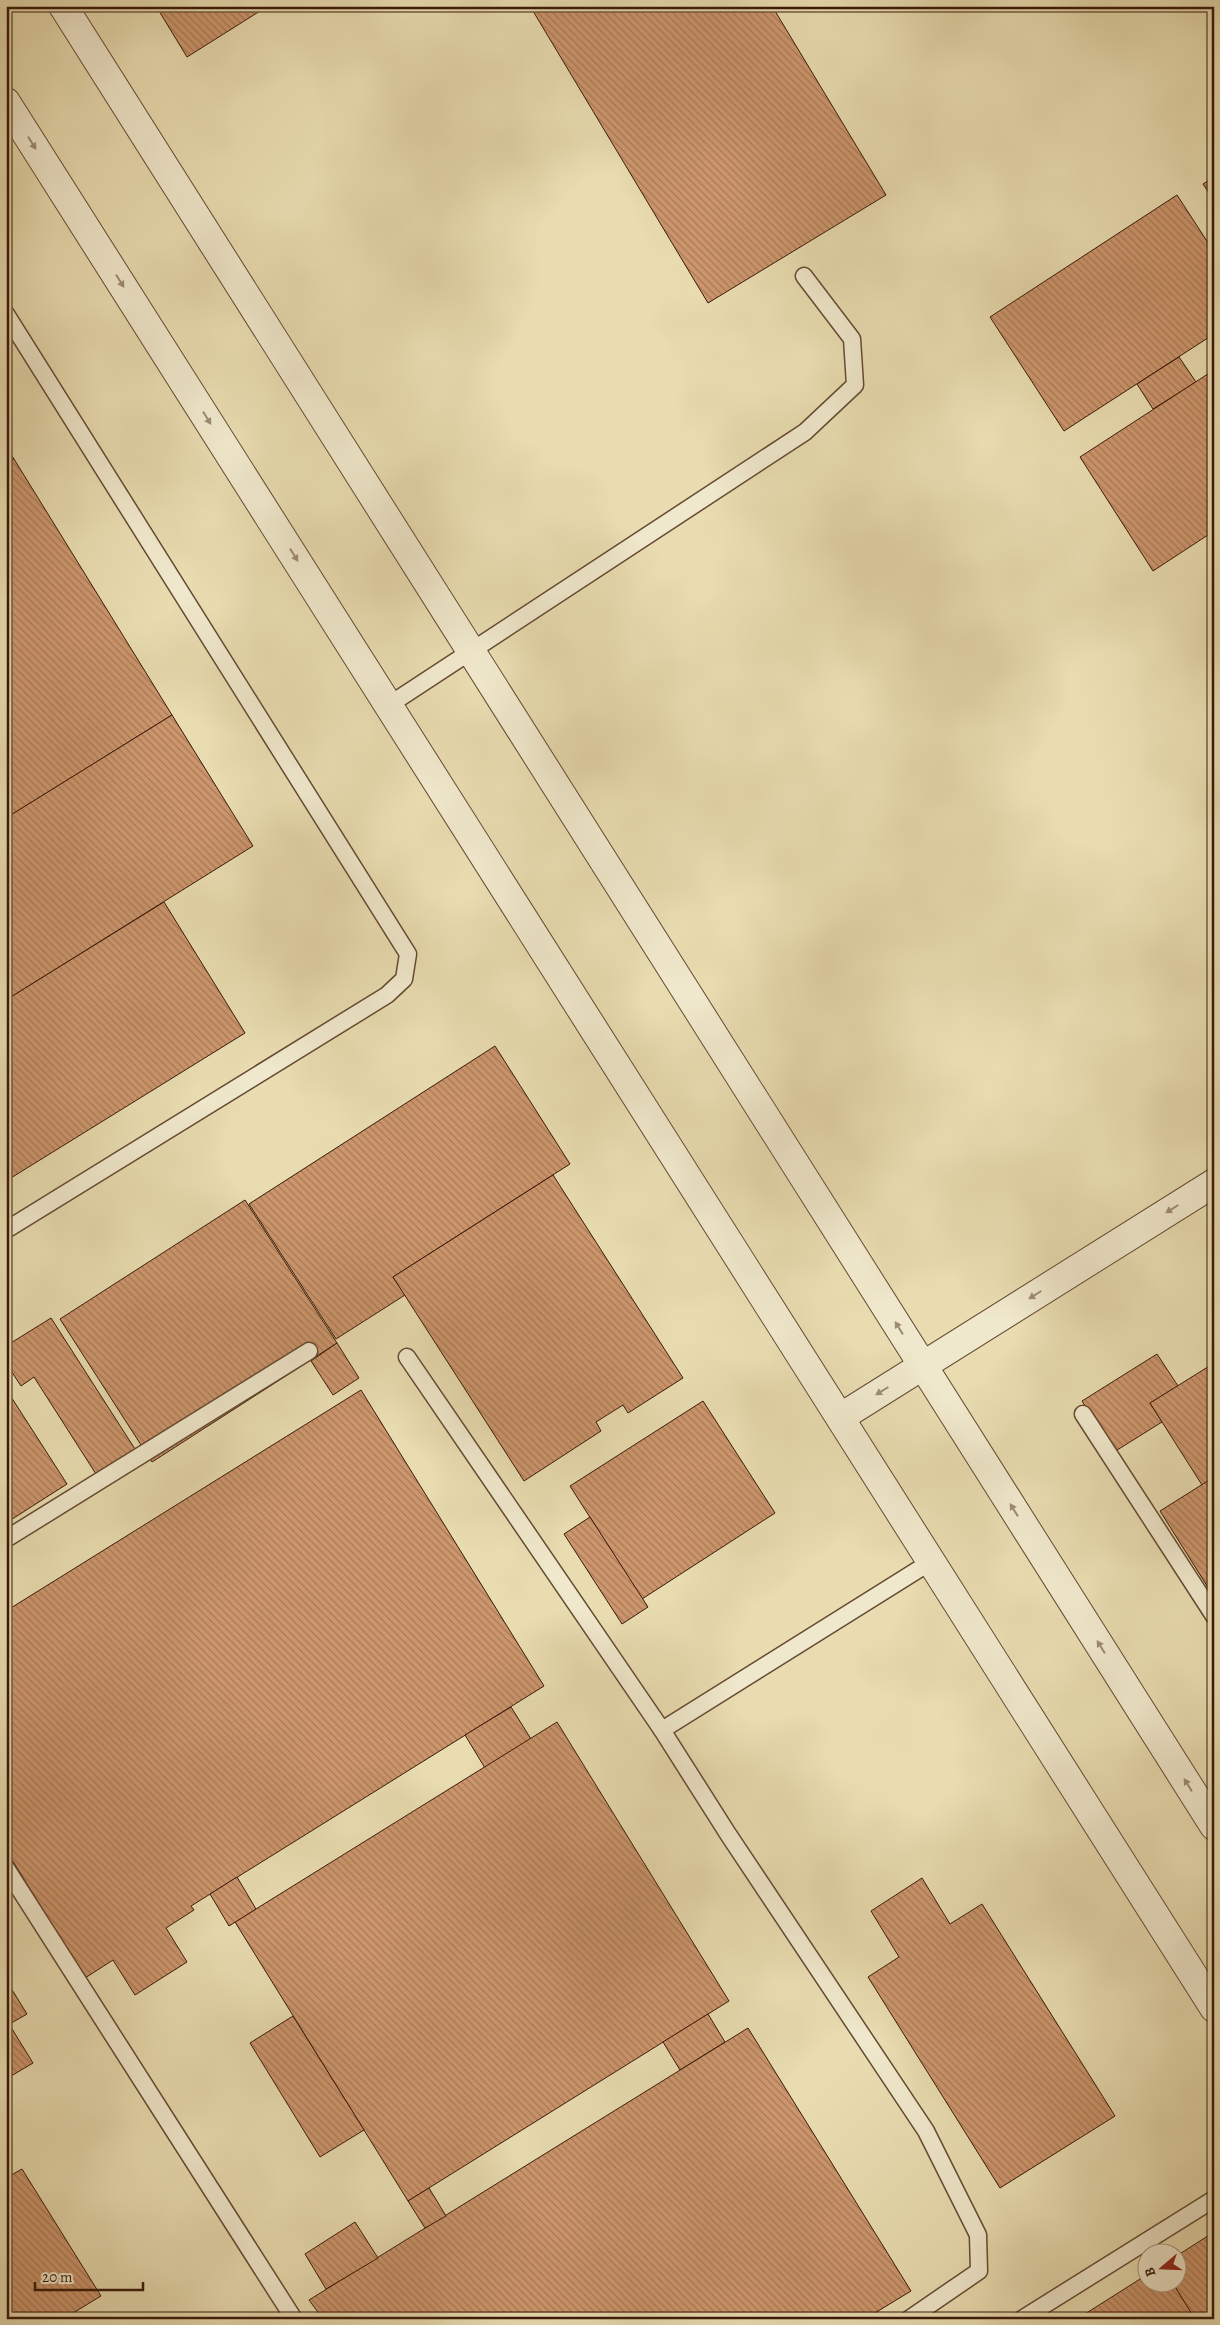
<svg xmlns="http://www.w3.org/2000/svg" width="1220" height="2325" font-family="Alegreya,serif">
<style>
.building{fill:url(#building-back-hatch);stroke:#391908}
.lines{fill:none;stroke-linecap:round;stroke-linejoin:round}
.service-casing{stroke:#654a32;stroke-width:19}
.minor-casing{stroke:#654a32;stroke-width:30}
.service{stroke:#f0e8cc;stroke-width:16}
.minor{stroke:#f0e8cc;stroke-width:28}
.oneway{fill:#9e8b74}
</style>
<defs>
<pattern id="building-back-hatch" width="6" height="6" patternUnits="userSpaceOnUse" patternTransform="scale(1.25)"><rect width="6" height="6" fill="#cd966d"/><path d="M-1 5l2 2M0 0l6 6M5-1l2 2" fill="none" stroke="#a77a58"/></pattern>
</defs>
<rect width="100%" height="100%" fill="#e8dcb0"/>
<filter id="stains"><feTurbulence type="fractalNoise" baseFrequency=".004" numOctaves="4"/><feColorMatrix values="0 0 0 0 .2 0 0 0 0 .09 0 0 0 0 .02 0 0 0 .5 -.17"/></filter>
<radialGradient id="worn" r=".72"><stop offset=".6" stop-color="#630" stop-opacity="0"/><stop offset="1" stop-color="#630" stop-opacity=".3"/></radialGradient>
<!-- building -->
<g class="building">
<polygon points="156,6 268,6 187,57"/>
<polygon points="530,6 772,6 886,195 708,303"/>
<polygon points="1214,177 1214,200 1203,184"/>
<polygon points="1177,195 1214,252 1214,334 1064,431 990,317"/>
<polygon points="1179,357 1196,382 1153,409 1137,384"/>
<polygon points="1214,370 1214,531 1153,571 1080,457"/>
<polygon points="6,446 14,459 6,463"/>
<polygon points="14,459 172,715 6,818 6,463"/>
<polygon points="172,715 253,846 6,1000 6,818"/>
<polygon points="164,902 245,1033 6,1181 6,1000"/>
<polygon points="495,1046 570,1164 393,1277 405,1295 336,1339 249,1204"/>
<polygon points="553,1175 683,1378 628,1413 623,1405 596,1422 601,1431 524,1481 393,1277"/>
<polygon points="245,1200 337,1343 152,1462 60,1319"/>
<polygon points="51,1318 142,1460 103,1485 34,1377 21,1386 6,1363 6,1346"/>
<polygon points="337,1343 359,1378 333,1395 311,1361"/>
<polygon points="1157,1354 1178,1386 1150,1403 1162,1422 1114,1452 1082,1401"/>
<polygon points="1211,1365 1214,1369 1214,1477 1202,1485 1150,1403"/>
<polygon points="6,1389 67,1484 6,1523"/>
<polygon points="361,1390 544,1686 191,1906 194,1910 166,1928 187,1962 135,1995 113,1960 85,1978 6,1850 6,1611"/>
<polygon points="703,1401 775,1513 642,1599 570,1486"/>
<polygon points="1214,1477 1214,1597 1160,1511"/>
<polygon points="590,1517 648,1607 622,1624 564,1534"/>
<polygon points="511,1707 531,1739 485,1768 465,1735"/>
<polygon points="557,1722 729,2001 408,2201 235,1922"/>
<polygon points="237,1877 256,1909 229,1926 210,1894"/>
<polygon points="922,1878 950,1924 982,1904 1115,2116 1000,2188 868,1977 899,1957 871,1911"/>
<polygon points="6,1980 27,2014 6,2026"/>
<polygon points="708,2014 725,2042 680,2070 663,2042"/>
<polygon points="293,2016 364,2130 320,2157 250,2043"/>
<polygon points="9,2024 33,2063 6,2079 6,2026"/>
<polygon points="748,2028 911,2291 865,2319 323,2319 309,2300"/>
<polygon points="22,2169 101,2296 73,2313 76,2319 6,2319 6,2178"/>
<polygon points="429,2188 446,2216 425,2228 408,2201"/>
<polygon points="355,2222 378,2258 326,2289 305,2254"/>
<polygon points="1214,2232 1214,2319 1195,2319 1172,2282 1178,2282 1178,2255"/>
<polygon points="1148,2274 1148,2282 1172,2282 1195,2319 1077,2319"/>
</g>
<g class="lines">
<defs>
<g id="service">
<polyline points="6,314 408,954 404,979 387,995 6,1230"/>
<polyline points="389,705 805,432 855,385 852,339 804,276"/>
<polyline points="407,1357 662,1730"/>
<polyline points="1083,1414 1214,1616"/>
<polyline points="6,1539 309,1351"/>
<polyline points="6,1868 294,2319"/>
<polyline points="909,2319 979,2271 978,2235 926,2131 728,1834 662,1730 932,1561"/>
<polyline points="1022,2319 1214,2199"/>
</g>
<g id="minor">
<polyline points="63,6 1214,1826"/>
<polyline points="6,102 1214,2008"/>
<polyline points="841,1417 1214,1183"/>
</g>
</defs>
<!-- service casing -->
<use href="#service" class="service-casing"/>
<!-- minor casing -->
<use href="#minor" class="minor-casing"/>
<!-- service -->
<use href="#service" class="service"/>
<!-- minor -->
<use href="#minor" class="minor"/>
</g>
<!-- one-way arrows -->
<defs><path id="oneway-solid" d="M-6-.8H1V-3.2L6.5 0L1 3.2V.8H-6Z" transform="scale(1.25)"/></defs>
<g class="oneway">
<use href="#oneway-solid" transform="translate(32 143) rotate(58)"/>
<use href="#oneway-solid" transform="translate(120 281) rotate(58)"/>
<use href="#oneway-solid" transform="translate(207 418) rotate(58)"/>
<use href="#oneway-solid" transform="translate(294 555) rotate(58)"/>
<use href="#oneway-solid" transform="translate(1172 1209) rotate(148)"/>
<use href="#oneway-solid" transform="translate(1035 1295) rotate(148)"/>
<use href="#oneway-solid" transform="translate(899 1328) rotate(-122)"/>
<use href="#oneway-solid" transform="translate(882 1391) rotate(148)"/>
<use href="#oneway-solid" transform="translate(1014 1510) rotate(-122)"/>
<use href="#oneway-solid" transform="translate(1101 1647) rotate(-122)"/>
<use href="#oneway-solid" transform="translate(1188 1785) rotate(-122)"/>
</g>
<!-- margin -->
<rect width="1220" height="2325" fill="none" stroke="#e8dcb0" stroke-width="25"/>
<rect x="8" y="8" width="1205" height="2310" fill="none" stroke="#391908" stroke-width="2.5"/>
<rect x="12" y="12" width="1195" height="2300" fill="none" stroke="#391908"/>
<!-- north arrow -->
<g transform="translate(1162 2268) rotate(251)"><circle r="24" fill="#f0e8cc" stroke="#a7957e"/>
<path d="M0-4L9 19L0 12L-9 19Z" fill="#8f2418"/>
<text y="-8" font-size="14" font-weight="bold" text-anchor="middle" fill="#391908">B</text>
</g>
<!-- scale -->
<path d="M35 2282v8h108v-8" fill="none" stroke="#391908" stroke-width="2.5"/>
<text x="42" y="2282" font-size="15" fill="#391908" stroke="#f0e8cc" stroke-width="4" paint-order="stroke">20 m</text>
<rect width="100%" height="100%" filter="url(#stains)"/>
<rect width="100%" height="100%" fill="url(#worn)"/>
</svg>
